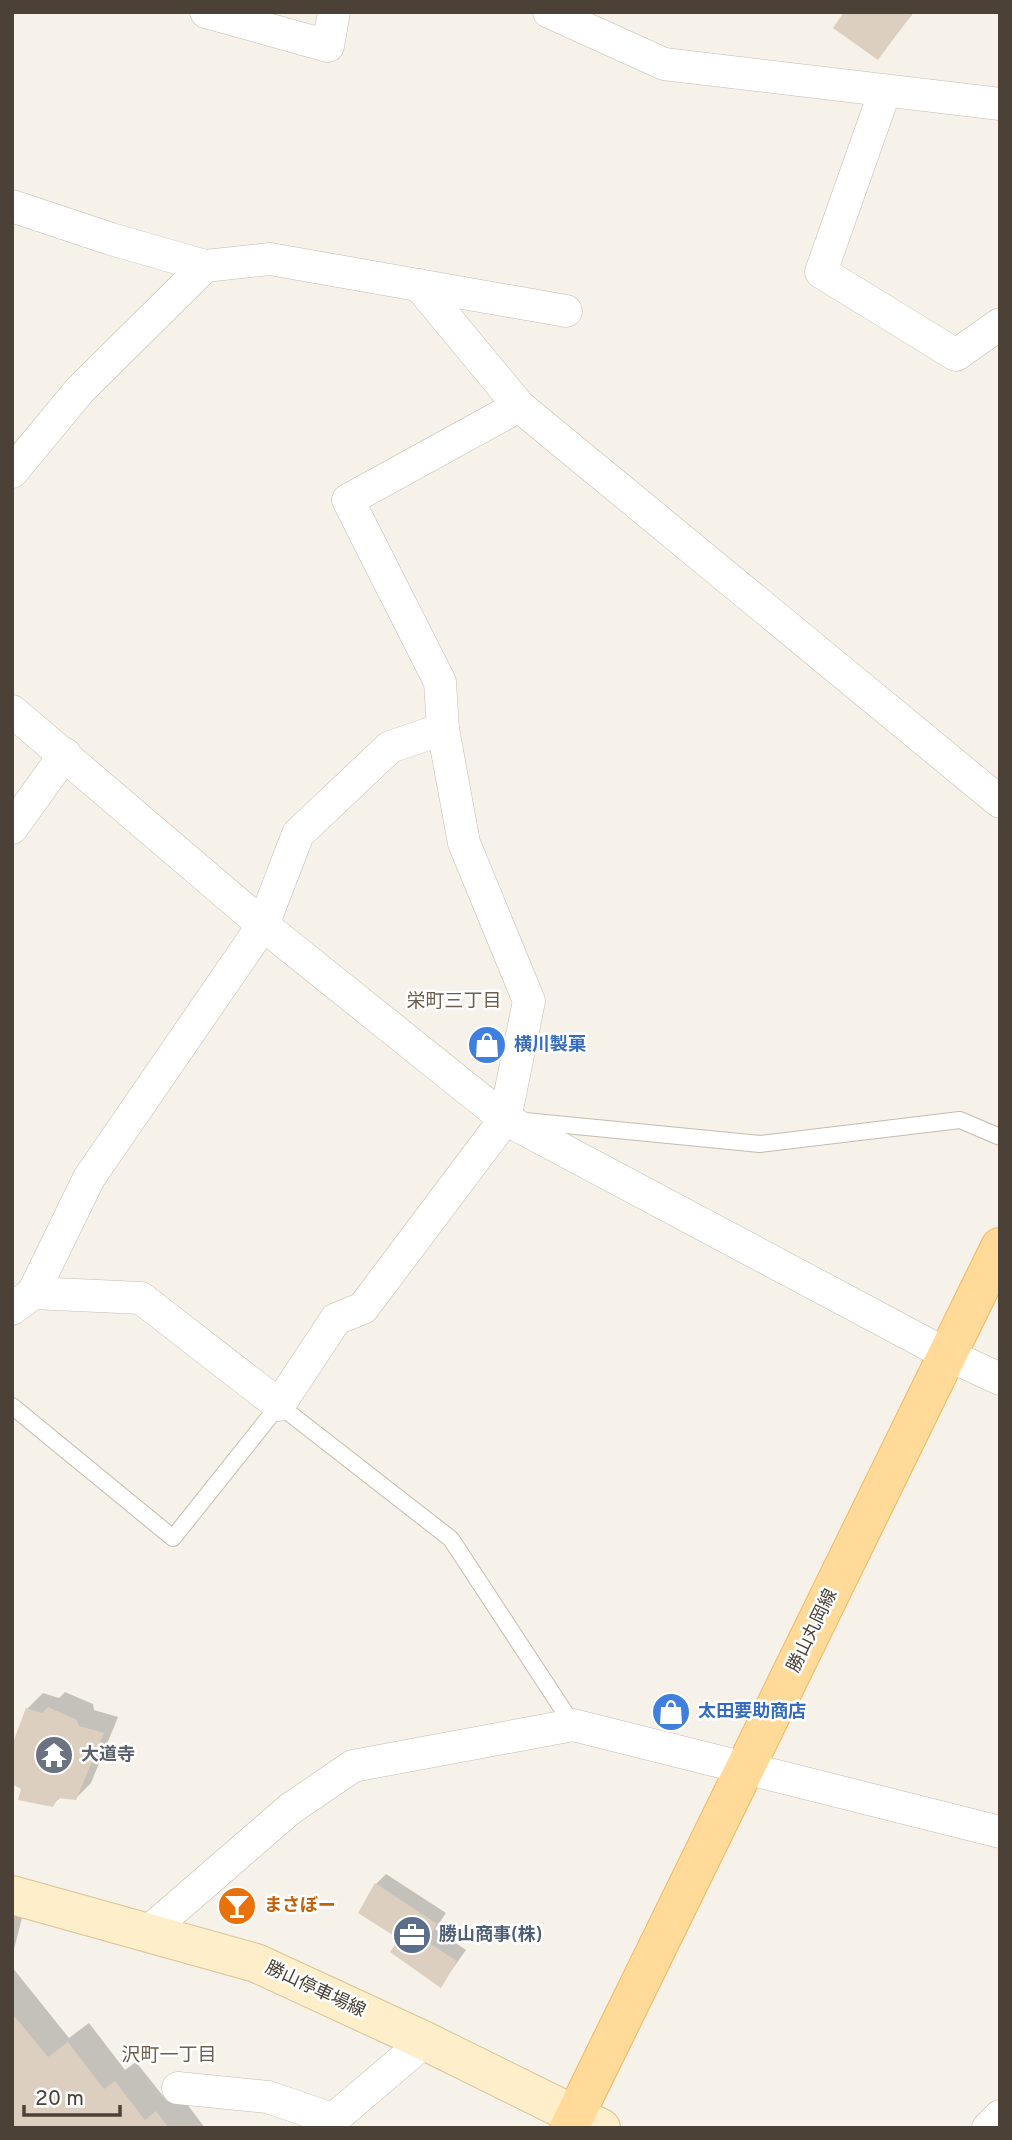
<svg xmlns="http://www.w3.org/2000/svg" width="1012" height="2140" font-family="Overpass,'Noto Sans JP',sans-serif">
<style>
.shadow{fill:#0003}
.building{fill:#dccfc0}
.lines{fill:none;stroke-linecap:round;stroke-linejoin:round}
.service-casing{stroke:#c6bbad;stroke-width:18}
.minor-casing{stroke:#c6bbad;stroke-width:33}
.secondary-casing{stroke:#dbc394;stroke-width:40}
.primary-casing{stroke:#f2b95c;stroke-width:40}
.service{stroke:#fff;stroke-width:16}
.minor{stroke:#fff;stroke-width:32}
.secondary{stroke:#ffeeca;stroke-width:38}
.primary{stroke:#ffda99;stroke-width:38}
.labels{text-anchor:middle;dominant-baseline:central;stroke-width:5;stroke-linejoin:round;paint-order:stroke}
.shop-label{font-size:18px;font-weight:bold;fill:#366cbe;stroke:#fff;text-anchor:start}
.street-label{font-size:18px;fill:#4b4136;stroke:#fff}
.worship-label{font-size:18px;font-weight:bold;fill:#5b616d;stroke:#fff;text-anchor:start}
.food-label{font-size:18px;font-weight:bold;fill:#c56008;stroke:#fff;text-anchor:start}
.service-label{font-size:18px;font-weight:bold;fill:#4e5e75;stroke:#fff;text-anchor:start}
.neighbourhood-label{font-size:19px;fill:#6f5e4c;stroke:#fff}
</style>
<rect width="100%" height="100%" fill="#f6f1e9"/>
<!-- shadow -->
<g class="shadow">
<polygon points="846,12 914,12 878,58"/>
<polygon points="65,1692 93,1704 94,1710 118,1717 91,1783 75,1799 61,1797 52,1805 23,1789 27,1709 43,1693 59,1698"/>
<polygon points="386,1874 446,1913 435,1929 466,1950 441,1985 402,1938 376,1884"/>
<polygon points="12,1907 24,1910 12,1957"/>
<polygon points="12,1967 69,2038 89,2023 125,2070 136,2062 167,2101 178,2092 205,2128 12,2128"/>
</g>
<!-- building -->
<g class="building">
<polygon points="844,12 913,12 878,60 833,28"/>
<polygon points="48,1707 77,1720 79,1726 104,1733 76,1800 58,1798 53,1807 18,1800 21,1789 12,1784 12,1745 26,1708 42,1713"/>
<polygon points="375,1883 437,1924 426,1941 457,1961 441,1988 390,1952 399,1939 358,1913"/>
<polygon points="12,2013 48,2057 68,2042 104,2089 115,2081 145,2120 156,2111 169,2128 12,2128"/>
</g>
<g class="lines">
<defs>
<g id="service">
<polyline points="525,1121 760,1144 960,1120 1000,1137"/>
<polyline points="12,1406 173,1538 279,1405 451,1539 573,1725"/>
</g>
<g id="minor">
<polyline points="206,12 328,46 334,12"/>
<polyline points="549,12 664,64 1000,104"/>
<polyline points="885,91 821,272 956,355 1000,324"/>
<polyline points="12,206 111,239 205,266 270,259 566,311"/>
<polyline points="419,285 519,406 1000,802"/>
<polyline points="12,472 79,391 205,266"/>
<polyline points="12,711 263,925 505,1119 948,1355 1000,1379"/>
<polyline points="12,828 65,754"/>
<polyline points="33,1293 141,1298 279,1405 336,1319 363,1308 505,1119 529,1001 464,843 443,729 440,682 348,500 519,406"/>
<polyline points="12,1309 33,1293 89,1178 263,925 298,834 390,747 443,729"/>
<polyline points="148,1932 290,1809 353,1766 573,1725 1000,1832"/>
<polyline points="178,2088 268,2097 332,2119"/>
<polyline points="323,2128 425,2041"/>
<polyline points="988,2128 1000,2116"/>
</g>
<polyline id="secondary" points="12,1895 256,1963 425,2041 601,2128"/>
<polyline id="primary" points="569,2128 1000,1247"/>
</defs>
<!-- service casing -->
<use href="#service" class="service-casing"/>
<!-- minor casing -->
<use href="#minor" class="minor-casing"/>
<!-- secondary casing -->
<use href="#secondary" class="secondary-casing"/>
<!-- primary casing -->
<use href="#primary" class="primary-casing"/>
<!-- service -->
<use href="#service" class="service"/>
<!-- minor -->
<use href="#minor" class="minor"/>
<!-- secondary -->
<use href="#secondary" class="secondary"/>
<!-- primary -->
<use href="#primary" class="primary"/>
</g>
<!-- icons -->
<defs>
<symbol id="shop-disc" viewBox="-11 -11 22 22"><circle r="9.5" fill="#3f7fe0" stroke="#fff"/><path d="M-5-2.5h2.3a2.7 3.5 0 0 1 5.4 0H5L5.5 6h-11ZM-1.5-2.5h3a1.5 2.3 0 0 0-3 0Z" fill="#fff"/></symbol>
<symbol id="temple-disc" viewBox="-11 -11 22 22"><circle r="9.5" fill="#6b7280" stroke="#fff"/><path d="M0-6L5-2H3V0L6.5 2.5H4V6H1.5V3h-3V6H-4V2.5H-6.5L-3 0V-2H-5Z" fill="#fff"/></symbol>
<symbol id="bar-disc" viewBox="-11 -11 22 22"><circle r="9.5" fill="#e8710a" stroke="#fff"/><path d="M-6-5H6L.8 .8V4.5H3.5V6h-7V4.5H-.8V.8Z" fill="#fff"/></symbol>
<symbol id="office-disc" viewBox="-11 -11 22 22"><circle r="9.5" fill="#5c6f8a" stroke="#fff"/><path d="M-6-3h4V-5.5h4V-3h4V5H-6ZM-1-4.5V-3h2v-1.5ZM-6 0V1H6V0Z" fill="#fff"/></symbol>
</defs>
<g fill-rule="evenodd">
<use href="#shop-disc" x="465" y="1023" width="44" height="44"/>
<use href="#shop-disc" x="649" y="1690" width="44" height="44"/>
<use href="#temple-disc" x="32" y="1733" width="44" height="44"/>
<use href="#bar-disc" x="215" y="1884" width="44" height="44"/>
<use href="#office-disc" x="390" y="1913" width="44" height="44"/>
</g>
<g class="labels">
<!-- shop labels -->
<g class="shop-label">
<text x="514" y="1045">横川製菓</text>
<text x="698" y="1712">太田要助商店</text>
</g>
<!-- street labels -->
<g class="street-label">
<text transform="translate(813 1631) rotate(-64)">勝山丸岡線</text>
<text transform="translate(315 1990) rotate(25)">勝山停車場線</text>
</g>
<!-- worship labels -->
<g class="worship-label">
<text x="81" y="1755">大道寺</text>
</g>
<!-- food labels -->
<g class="food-label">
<text x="264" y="1906">まさぼー</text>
</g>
<!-- service labels -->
<g class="service-label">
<text x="439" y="1935">勝山商事(株)</text>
</g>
<!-- neighbourhood labels -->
<g class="neighbourhood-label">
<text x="454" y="1002">栄町三丁目</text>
<text x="169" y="2056">沢町一丁目</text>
</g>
</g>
<!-- border -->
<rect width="1012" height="2140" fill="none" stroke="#4b4136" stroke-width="28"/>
<!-- scale -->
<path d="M24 2105v10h96v-10" fill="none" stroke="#4b4136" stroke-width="3.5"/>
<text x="35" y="2105" font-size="21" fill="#4b4136" stroke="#ffffff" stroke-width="5" paint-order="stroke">20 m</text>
</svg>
